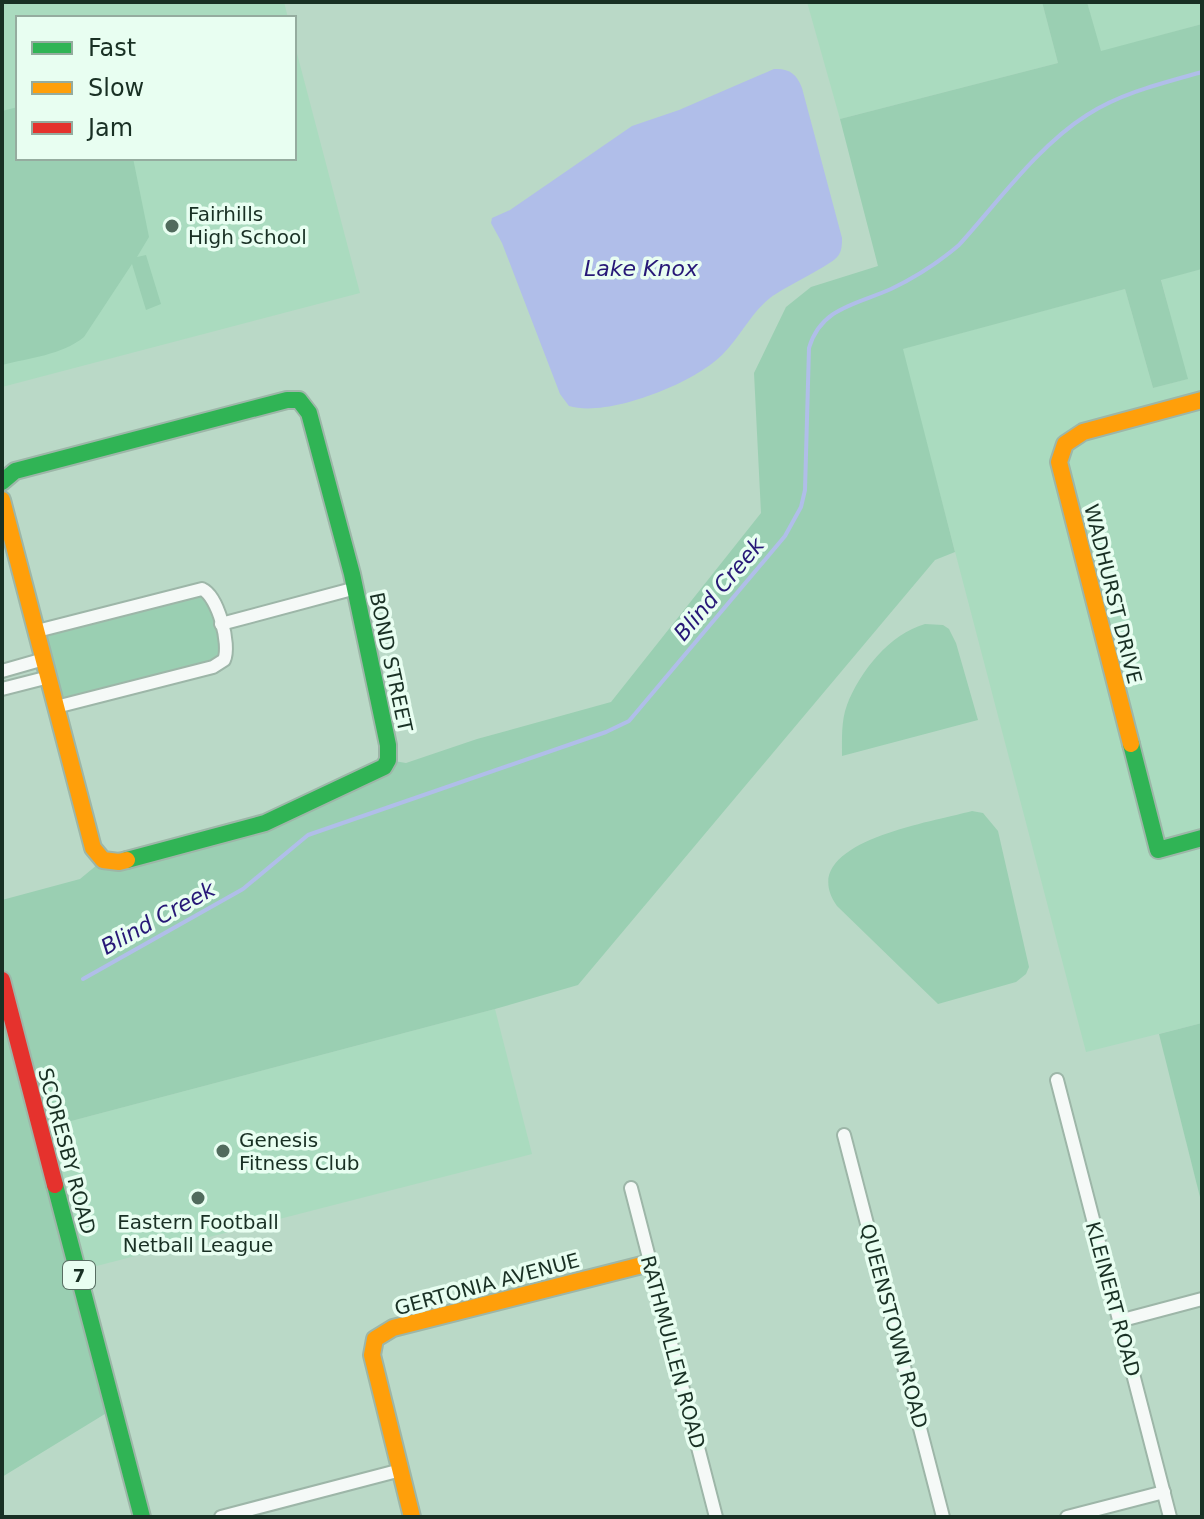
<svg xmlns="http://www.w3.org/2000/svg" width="1204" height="1519" font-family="'DejaVu Sans',sans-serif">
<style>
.built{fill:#aadbbf}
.green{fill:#9acfb2}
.water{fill:#b0bee9}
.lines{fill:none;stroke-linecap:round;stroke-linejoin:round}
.stream{stroke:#b0bee9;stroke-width:4}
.street-casing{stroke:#9db6a8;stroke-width:16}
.fast-casing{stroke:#9db6a8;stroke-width:20}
.slow-casing{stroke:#9db6a8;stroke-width:20}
.jam-casing{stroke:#9db6a8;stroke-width:20}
.street{stroke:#f5f9f7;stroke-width:12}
.fast{stroke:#30b455;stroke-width:16}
.slow{stroke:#ff9f0a;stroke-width:16}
.jam{stroke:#e5322d;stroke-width:16}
.poi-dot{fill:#516b5d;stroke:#e8fef1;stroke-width:3}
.labels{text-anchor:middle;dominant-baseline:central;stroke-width:7;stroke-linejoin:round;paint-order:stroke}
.shield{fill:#e8fef1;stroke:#576e62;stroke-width:2}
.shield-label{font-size:18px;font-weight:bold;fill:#193024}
.poi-label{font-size:20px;fill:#193024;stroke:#e8fef1;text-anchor:start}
.street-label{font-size:20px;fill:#193024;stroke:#e8fef1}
.water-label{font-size:22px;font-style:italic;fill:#271877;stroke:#e8fef1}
</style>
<rect width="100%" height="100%" fill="#bad9c7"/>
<!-- built -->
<g class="built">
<polygon points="2,2 284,2 288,18 18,18 18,158 294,158 294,42 360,293 2,387"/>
<polygon points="807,2 1042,2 1058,63 840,119"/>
<polygon points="1087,2 1202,2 1202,24 1100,52"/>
<polygon points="1202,269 1202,1023 1086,1052 902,349 1125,289 1153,388 1187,379 1161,279"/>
<polygon points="495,1009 532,1154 77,1271 41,1129"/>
</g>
<!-- green -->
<g class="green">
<polygon points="1042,2 1087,2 1101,51 1202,24 1202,269 1161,280 1188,379 1153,388 1125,289 903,349 955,552 935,560 578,985 495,1009 41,1129 113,1409 2,1477 2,900 80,879 103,860 253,827 388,760 406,763 477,739 611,702 761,513 754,373 786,307 811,287 878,266 840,119 1058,63"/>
<path d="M18,107V158H133L149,237L137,257L146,255L161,304L146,310L132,264L84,337C62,355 29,358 2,365V111Z"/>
<polygon points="194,590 211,595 224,660 56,707 37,631"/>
<path d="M925,624L943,625L949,629L956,643L978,720L842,756C842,739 841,721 847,705C860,671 890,634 925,624Z"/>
<path d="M972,811L983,813L998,831L1029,967L1026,974L1016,982L938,1004L837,906C792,842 934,822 972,811Z"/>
<polygon points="1202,1023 1202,1205 1159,1034"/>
</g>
<!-- water -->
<path class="water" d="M774,69C789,68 797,74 802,88L842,238C842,244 842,251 838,256C832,265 784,287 770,298C751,313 740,337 723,354C695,383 608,418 569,406L560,394L502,243L491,223L492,218L510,210L632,126L679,110Z"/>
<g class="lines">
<!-- stream -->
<path class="stream" d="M83,979L243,889L308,835L606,732L629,721L785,536L801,507L805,490L809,348C821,307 858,304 891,289C916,277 938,263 959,245C997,203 1039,145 1087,115C1121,93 1163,83 1202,72"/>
<defs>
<g id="street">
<polyline points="221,624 356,588"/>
<path d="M37,631L202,589C218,596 231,645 224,660L213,667L56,707"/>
<polyline points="2,671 44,659"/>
<polyline points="2,689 49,677"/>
<polyline points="1057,1080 1170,1517"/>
<polyline points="844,1135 943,1517"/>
<polyline points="631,1188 716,1517"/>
<polyline points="1119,1321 1202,1299"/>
<polyline points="221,1517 401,1470"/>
<polyline points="1067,1517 1164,1492"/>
</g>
<g id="fast">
<polyline points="2,482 15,471 287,400 299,400 309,413 352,574 388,745 388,760 384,767 265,823 127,860"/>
<polyline points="1131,744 1158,850 1202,838"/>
<polyline points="55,1185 142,1517"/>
</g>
<g id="slow">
<polyline points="2,500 93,848 103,860 119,862 127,860"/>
<polyline points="1131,744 1059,462 1065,444 1083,432 1202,400"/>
<polyline points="412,1517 372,1355 375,1339 393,1328 650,1263"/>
</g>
<polyline id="jam" points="2,980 55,1185"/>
</defs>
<!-- street casing -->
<use href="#street" class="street-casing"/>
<!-- fast casing -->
<use href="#fast" class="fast-casing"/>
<!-- slow casing -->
<use href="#slow" class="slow-casing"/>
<!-- jam casing -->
<use href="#jam" class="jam-casing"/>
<!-- street -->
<use href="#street" class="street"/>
<!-- fast -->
<use href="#fast" class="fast"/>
<!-- slow -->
<use href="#slow" class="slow"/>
<!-- jam -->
<use href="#jam" class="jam"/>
</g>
<!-- markers -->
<g class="poi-dot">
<circle cx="172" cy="226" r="8"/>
<circle cx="223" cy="1151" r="8"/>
<circle cx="198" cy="1198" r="8"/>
</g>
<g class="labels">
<!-- shield labels -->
<rect class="shield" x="63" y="1261" width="32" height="28" rx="6"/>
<g class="shield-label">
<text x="79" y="1275">7</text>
</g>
<!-- poi labels -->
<g class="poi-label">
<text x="188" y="214">Fairhills<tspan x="188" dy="23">High School</tspan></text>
<text x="239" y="1140">Genesis<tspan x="239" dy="23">Fitness Club</tspan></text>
<text x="198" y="1222" text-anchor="middle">Eastern Football<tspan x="198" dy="23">Netball League</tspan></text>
</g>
<!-- street labels -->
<g class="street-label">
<text transform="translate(1113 594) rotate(76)">WADHURST DRIVE</text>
<text transform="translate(391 662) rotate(78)">BOND STREET</text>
<text transform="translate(67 1151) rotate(75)">SCORESBY ROAD</text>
<text transform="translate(487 1284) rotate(-15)">GERTONIA AVENUE</text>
<text transform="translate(1113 1299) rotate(75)">KLEINERT ROAD</text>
<text transform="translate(894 1326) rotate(75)">QUEENSTOWN ROAD</text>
<text transform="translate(673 1352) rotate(75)">RATHMULLEN ROAD</text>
</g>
<!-- water labels -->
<g class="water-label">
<text x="641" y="268">Lake Knox</text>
<text transform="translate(719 589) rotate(-50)">Blind Creek</text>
<text transform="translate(158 918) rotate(-29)">Blind Creek</text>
</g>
</g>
<!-- border -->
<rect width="1204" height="1519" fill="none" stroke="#193024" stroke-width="8"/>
<!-- legend -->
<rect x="16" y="16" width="280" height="144" fill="#e8fef1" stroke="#95ac9f" stroke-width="2"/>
<rect x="32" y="42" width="40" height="12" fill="#30b455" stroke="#95ac9f" stroke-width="2"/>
<text x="88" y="56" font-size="24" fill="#193024">Fast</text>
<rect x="32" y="82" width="40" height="12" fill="#ff9f0a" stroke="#95ac9f" stroke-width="2"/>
<text x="88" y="96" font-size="24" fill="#193024">Slow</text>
<rect x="32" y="122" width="40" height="12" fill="#e5322d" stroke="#95ac9f" stroke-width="2"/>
<text x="88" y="136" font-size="24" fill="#193024">Jam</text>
</svg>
